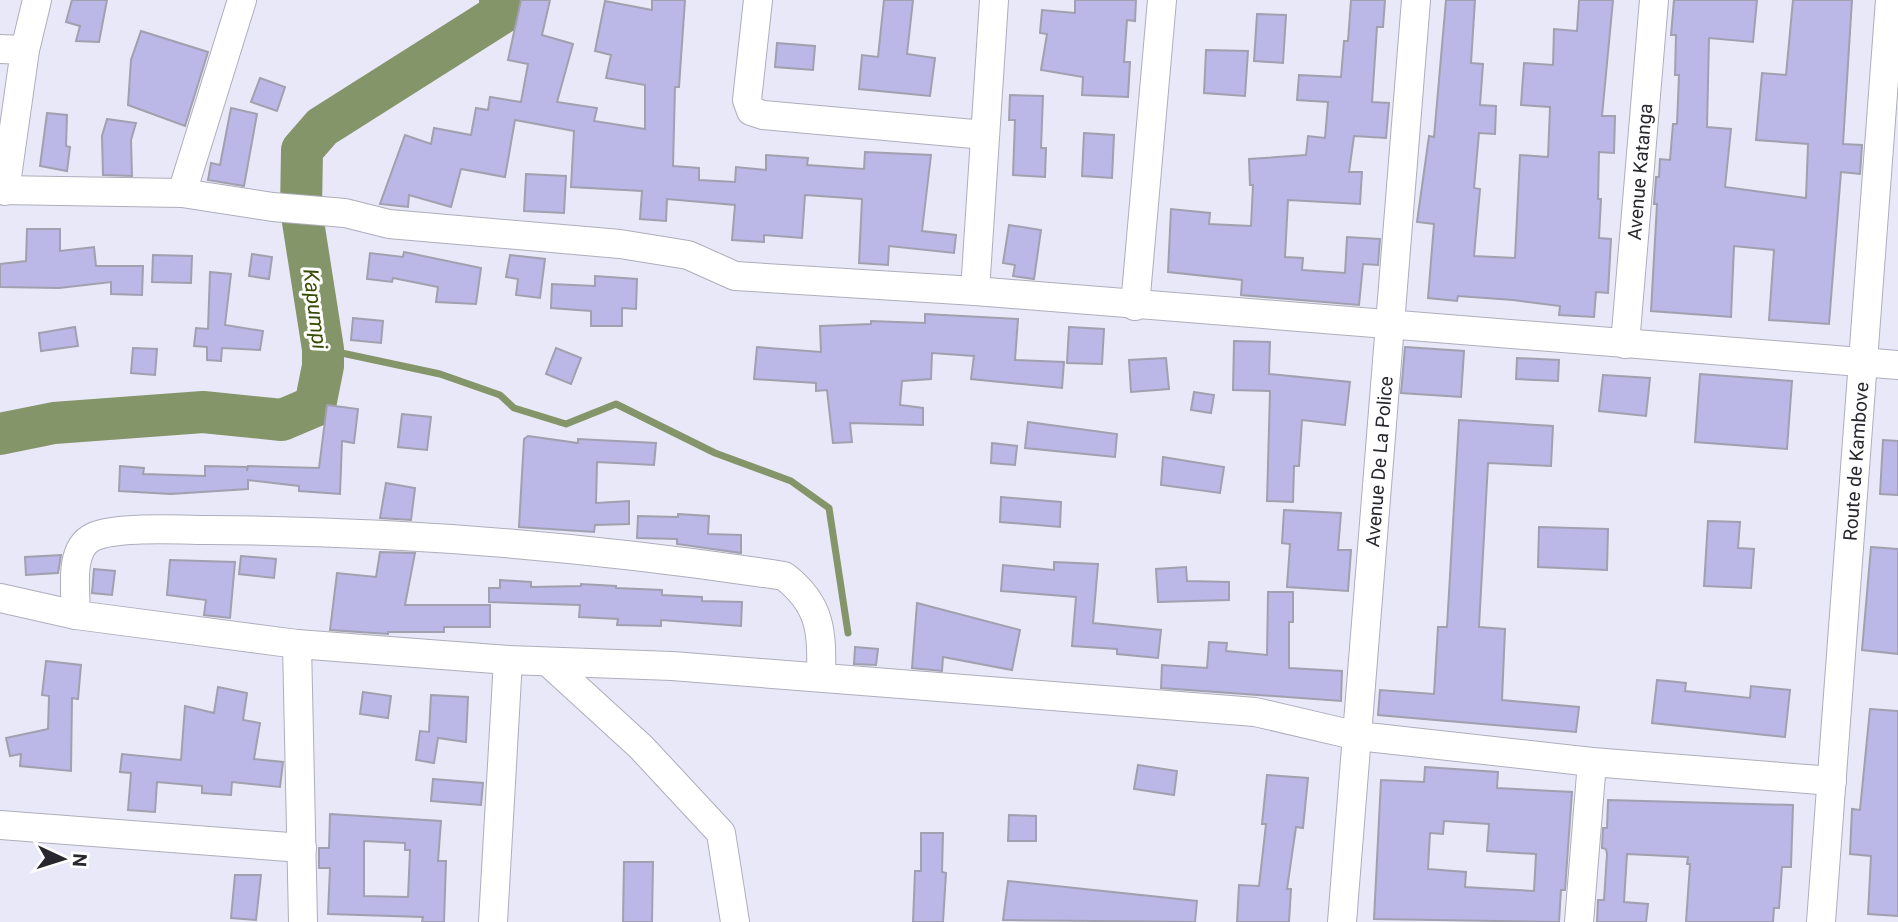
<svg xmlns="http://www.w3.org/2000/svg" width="1898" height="922" font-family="Roboto,sans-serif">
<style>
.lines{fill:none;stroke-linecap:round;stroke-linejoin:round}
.stream{stroke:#849569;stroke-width:7}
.river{stroke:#849569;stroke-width:42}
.building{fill:#bbb7e6;stroke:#a1a0af;stroke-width:2;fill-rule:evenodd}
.minor-casing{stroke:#aeadbc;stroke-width:30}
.minor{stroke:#fff;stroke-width:28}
.labels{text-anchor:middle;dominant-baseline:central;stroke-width:6;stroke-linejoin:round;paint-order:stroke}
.street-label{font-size:19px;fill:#28272d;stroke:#fff}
.water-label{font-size:21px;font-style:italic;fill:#374c03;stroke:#fff}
</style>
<rect width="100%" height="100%" fill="#e9e8f9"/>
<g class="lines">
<!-- stream -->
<polyline class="stream" points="323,349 440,374 500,395 514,408 566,424 616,404 715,453 791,481 829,508 848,633"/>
<!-- river -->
<polyline class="river" points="0,434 54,423 203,412 282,420 315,406 323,366 323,349 301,209 302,150 322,127 502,13 500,0"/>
</g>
<!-- building -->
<g class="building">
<polygon points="72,0 107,0 99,42 76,41 80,26 66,22"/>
<polygon points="521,0 550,0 542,35 573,44 557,102 597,108 594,121 645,129 645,85 606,78 611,55 595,51 605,1 652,10 652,0 685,0 679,87 675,87 673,166 699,168 699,180 735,182 736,167 766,170 766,155 808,158 807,165 864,169 865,152 931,155 922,231 956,235 954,253 889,246 888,265 859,263 862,199 805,195 802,238 764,235 764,242 732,240 735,205 667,199 666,221 640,219 642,191 571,187 574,131 515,120 505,177 461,169 451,207 409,195 408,207 380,204 405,135 431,144 434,128 471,135 476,108 488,110 490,97 521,102 528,64 508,60"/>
<polygon points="884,0 913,0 907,54 935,58 930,96 859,89 862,55 878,57"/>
<polygon points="1075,0 1136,0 1135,21 1127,20 1124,62 1130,62 1128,97 1082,95 1083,77 1041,70 1047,34 1040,33 1042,10 1075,13"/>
<polygon points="1351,0 1385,0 1383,27 1377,27 1372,102 1389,103 1386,138 1354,136 1349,172 1362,172 1360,204 1288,200 1285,257 1303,258 1302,270 1345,273 1347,237 1380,239 1378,265 1363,264 1359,305 1241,295 1242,280 1168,272 1171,209 1210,213 1209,224 1251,226 1253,185 1250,185 1249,159 1306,155 1308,136 1325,138 1328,102 1297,100 1299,75 1341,77 1344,41 1348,41"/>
<polygon points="1446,0 1475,0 1471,63 1483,64 1480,105 1496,106 1495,134 1479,133 1474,188 1480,189 1474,256 1515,258 1520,155 1548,157 1550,107 1521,105 1524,63 1553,65 1554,29 1577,31 1579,0 1613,0 1602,116 1615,116 1614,153 1599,152 1598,199 1601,199 1599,238 1611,239 1608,293 1596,292 1594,317 1559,315 1560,306 1513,300 1458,296 1457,301 1428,298 1434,224 1417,222 1429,136 1434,137"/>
<polygon points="1674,0 1757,0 1753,42 1709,38 1707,127 1731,129 1725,187 1806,198 1808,144 1756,140 1762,73 1786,75 1793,0 1852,0 1843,144 1862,145 1860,174 1841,172 1829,324 1769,320 1774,250 1734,246 1731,317 1651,311 1657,204 1654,204 1656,177 1659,177 1660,159 1670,160 1673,124 1677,124 1679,75 1675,75 1676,35 1671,35"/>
<polygon points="1257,14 1286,15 1283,63 1254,61"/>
<polygon points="141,31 208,52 185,126 128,105 131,60"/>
<polygon points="777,43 815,46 813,70 775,67"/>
<polygon points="1206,50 1248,51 1245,96 1204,93"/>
<polygon points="260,78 285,87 277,111 251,102"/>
<polygon points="1010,95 1043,96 1041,148 1046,148 1045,177 1013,175 1015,120 1009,120"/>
<polygon points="231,108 257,114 244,186 208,180 211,163 220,165"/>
<polygon points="47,113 67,115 66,146 70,147 67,171 40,166"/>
<polygon points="107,119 136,123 131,140 132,176 103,175 102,136"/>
<polygon points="1084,133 1114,135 1112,178 1082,176"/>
<polygon points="526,174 566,176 564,213 524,211"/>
<polygon points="1009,225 1041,230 1034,279 1013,276 1015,265 1003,263"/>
<polygon points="27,229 60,229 60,251 94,247 96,266 143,266 142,295 111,294 111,282 59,288 0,287 0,264 26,261"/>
<polygon points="404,252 481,268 476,304 436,302 438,287 393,278 392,282 367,279 370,253 403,257"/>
<polygon points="252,254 272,257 269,279 249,276"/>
<polygon points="153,255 192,256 191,283 152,282"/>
<polygon points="510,255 545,259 540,298 516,295 518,279 506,277"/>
<polygon points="210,272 231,274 225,325 263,331 260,350 222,348 221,361 207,360 207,347 194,346 196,328 208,329"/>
<polygon points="595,276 637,279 636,309 622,308 622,326 591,326 591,311 551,308 552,284 595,286"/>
<polygon points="925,314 1018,319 1015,360 1064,362 1062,388 971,379 974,356 932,353 931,379 902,381 900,405 923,408 923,425 850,423 852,442 833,443 827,390 816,391 816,383 754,379 757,347 821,352 820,326 871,324 871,321 925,323"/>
<polygon points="353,318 383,321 381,343 351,340"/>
<polygon points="75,327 78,346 41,351 39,333"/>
<polygon points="1069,327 1104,329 1102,364 1067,363"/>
<polygon points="1234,341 1270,342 1269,374 1350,382 1345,425 1302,420 1299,466 1294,466 1293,502 1267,501 1270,391 1233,390"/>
<polygon points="1405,347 1464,351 1461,397 1401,393"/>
<polygon points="133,348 157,349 155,375 131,373"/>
<polygon points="556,348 581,358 571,384 546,374"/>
<polygon points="1166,358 1169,389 1131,392 1129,360"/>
<polygon points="1517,358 1559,360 1558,381 1516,379"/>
<polygon points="1700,374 1792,381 1787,449 1695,442"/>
<polygon points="1603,375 1650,378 1646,416 1599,411"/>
<polygon points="1194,392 1214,395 1211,413 1191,410"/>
<polygon points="327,405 358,409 354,443 342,441 340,494 299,491 299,486 248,480 248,489 171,494 119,491 120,466 144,468 143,474 205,476 205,466 247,467 247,471 248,466 319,468"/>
<polygon points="402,414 431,417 427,450 398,447"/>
<polygon points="1459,420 1553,426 1551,466 1488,463 1479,627 1505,629 1502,700 1579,707 1576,732 1378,715 1380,690 1434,694 1438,627 1447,627"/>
<polygon points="1028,422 1117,434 1115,457 1025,448"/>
<polygon points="528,436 578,443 578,439 656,443 654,465 597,462 596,503 629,501 629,524 595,525 594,532 519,527 524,439"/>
<polygon points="1883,440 1898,441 1898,495 1880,494"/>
<polygon points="992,443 1017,446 1015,465 991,463"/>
<polygon points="1163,457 1224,467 1220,493 1161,485"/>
<polygon points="386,483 415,488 411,520 380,518"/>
<polygon points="1001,497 1061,502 1060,527 1000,522"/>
<polygon points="1284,510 1341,513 1338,550 1351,550 1348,591 1287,587 1290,544 1282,543"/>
<polygon points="678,514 709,516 708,534 741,535 741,553 677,544 677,539 637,538 638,516 678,517"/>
<polygon points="1708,521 1740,522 1738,548 1754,549 1751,588 1704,586"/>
<polygon points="1539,527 1608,529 1607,570 1538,567"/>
<polygon points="1871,547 1898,549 1898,654 1862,650"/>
<polygon points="380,552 415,553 405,605 490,605 490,627 444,627 444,632 388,632 388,634 330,630 337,573 376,577"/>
<polygon points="61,555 58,573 26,575 25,557"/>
<polygon points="241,556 276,559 274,578 239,574"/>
<polygon points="170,560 235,562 230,618 204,615 206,600 167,595"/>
<polygon points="1054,562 1098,564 1093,623 1161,630 1158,658 1117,654 1117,649 1072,646 1076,597 1001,591 1003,565 1054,570"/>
<polygon points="1186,567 1187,581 1229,582 1229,600 1158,602 1156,569"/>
<polygon points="94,569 115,571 112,595 92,593"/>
<polygon points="500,580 531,582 531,587 581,586 581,584 616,586 616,588 662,590 662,595 702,597 702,601 742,602 741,626 661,620 661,626 617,625 618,619 579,617 580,605 489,602 489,588 500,588"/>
<polygon points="1268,592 1293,592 1293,622 1289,622 1289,668 1342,671 1341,701 1161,688 1162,665 1207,668 1209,642 1227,643 1226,651 1267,655"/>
<polygon points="917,603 1020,630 1012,670 943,657 942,671 912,668"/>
<polygon points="855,647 878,649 876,665 854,664"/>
<polygon points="46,661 81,665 78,699 72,698 71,771 20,766 21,754 10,756 6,738 48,729 49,696 42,695"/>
<polygon points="1657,680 1686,683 1685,691 1750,698 1751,686 1790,690 1785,737 1652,723"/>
<polygon points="218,687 247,693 243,720 260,723 254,759 283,762 280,787 232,782 231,795 202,793 202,786 157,782 155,812 128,810 131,773 120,772 122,754 181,760 185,706 214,713"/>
<polygon points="363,692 391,696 388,718 360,714"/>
<polygon points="431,695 468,697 466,742 438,738 434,763 416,760 420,731 429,732"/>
<polygon points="1870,709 1898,711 1898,916 1868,914 1871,856 1850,854 1852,809 1860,810"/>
<polygon points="1138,765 1177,771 1174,795 1134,789"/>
<path d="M1425,767L1498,772L1497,788L1572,792L1565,890H1561L1559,922L1374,919L1381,780L1424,782ZM1444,821L1489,824L1487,851L1536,854L1534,891L1465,887L1466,872L1428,869L1430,833L1443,834Z"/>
<polygon points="1267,775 1308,778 1303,828 1296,827 1287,889 1291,889 1289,922 1237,922 1239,885 1259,886 1266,824 1262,824"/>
<polygon points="433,779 483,783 481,805 431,801"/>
<polygon points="1608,800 1793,805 1791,867 1782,867 1779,908 1774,908 1773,922 1686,922 1690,864 1687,864 1688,857 1627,854 1624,902 1648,904 1646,922 1597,922 1598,900 1604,900 1607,854 1606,849 1602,848 1603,828 1607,828"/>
<path d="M330,814L441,821L438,861H446L444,922H422L423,917L328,914L330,868H319V848H329ZM364,841L405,843V850H410L408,897L364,896Z"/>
<polygon points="1009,815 1036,816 1036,841 1008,841"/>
<polygon points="921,833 943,833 942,872 946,873 943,922 913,922 915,871 921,871"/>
<polygon points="624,862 653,862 652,922 623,922"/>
<polygon points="235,875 261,875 256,920 231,918"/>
<polygon points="1008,881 1197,901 1195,922 1003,920"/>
</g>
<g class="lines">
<defs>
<g id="minor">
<polyline points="758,0 747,100 751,111 763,115 985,135"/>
<polyline points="0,49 25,50"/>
<polyline points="0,190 182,193 273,207 345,213 389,224 620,244 688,255 735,276 975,291 1898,365"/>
<polyline points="5,191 25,50 37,0"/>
<polyline points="182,193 242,0"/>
<polyline points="975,291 994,0"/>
<polyline points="1135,306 1162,0"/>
<path id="s1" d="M1625,344L1654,0"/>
<polyline points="0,598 76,615 297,644 508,660 672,666 1255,712 1358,736 1592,762 1832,781"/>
<path d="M76,615C76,592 68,549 93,537C116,526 182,530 209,530C401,531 594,547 784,576C822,605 822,633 821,677"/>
<polyline points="297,644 303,922"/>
<polyline points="548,662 641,747 721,833 735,922"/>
<polyline points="0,825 302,848"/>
<polyline points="493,922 508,660"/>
<path id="s2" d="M1342,922L1416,0"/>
<polyline points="1579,922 1592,762"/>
<path id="s3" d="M1821,922L1890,0"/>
</g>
</defs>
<!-- minor casing -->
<use href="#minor" class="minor-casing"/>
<!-- minor -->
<use href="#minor" class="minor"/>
</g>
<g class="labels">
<!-- street labels -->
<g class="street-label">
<text stroke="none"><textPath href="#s1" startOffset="173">Avenue Katanga</textPath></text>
<text stroke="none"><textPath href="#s2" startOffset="462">Avenue De La Police</textPath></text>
<text stroke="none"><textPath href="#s3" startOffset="462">Route de Kambove</textPath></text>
</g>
<!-- water labels -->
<g class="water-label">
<text transform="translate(315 309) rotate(83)">Kapumpi</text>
</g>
</g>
<!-- north arrow -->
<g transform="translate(63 859) rotate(94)" stroke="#ffffff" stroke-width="5" paint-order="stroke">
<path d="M0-5L12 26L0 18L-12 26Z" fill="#28272d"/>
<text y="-10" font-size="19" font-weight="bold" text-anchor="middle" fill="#28272d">N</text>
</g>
</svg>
